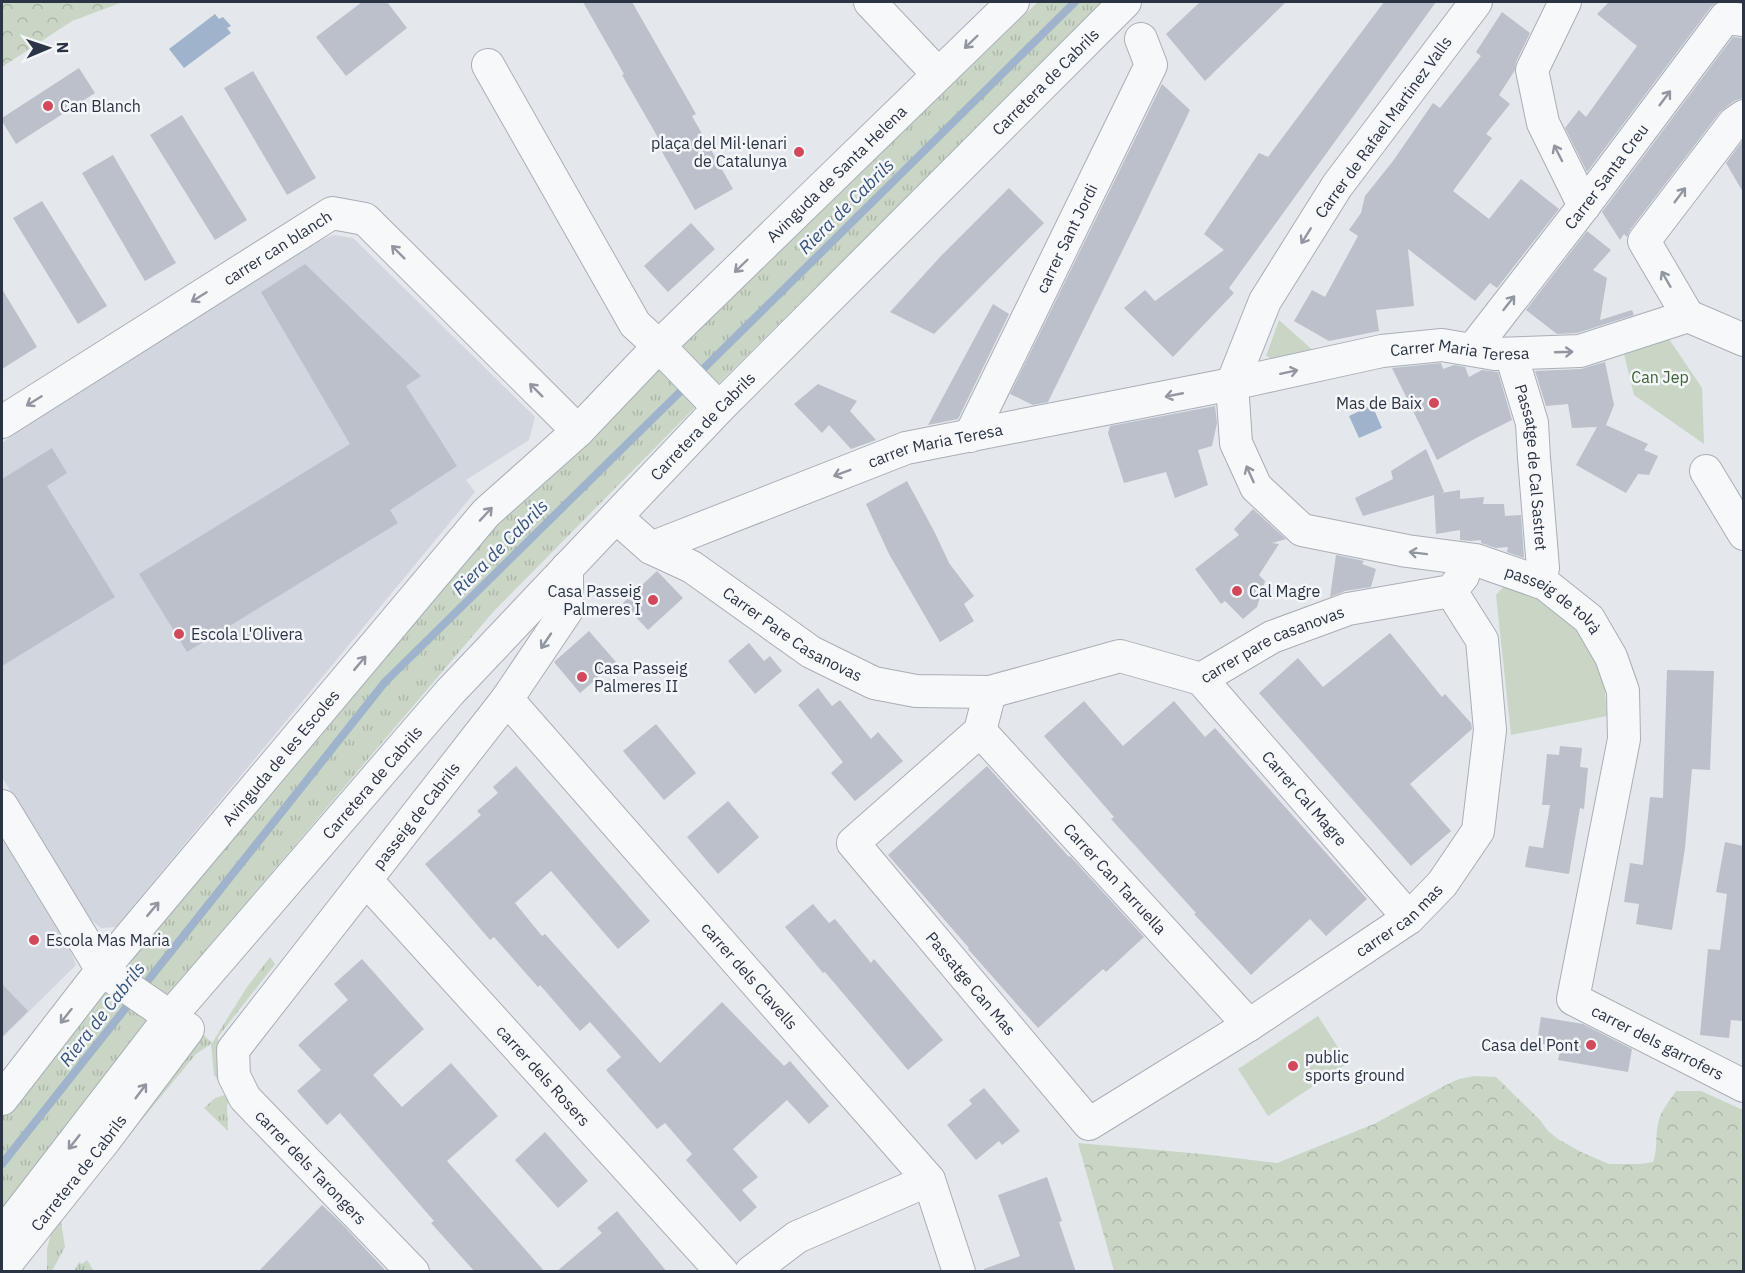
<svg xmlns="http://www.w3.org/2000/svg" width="1745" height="1273" font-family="'IBM Plex Sans',sans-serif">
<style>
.built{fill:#d2d6de}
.grass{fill:url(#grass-tufts)}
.forest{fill:url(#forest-crowns)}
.park{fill:#c9d6c5}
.water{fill:#9fb4cc}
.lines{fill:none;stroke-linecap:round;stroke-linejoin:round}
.stream{stroke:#9fb4cc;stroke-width:8}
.building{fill:#bbc0ca}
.minor-casing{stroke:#a9aeb7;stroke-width:34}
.minor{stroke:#f7f8fa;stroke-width:32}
.oneway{stroke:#9196a0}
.poi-dot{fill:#d1495b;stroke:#f4f6f9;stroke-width:2}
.labels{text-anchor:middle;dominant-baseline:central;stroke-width:5;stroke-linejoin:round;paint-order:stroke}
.street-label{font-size:16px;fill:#2b3445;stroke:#f4f6f9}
.poi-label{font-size:16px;fill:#2b3445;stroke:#f4f6f9;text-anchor:start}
.park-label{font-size:16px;fill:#3f6138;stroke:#f4f6f9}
.water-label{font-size:18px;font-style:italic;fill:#34527a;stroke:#f4f6f9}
</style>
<defs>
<pattern id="grass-tufts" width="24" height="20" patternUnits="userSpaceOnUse" patternTransform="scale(1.5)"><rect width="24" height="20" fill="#c9d6c5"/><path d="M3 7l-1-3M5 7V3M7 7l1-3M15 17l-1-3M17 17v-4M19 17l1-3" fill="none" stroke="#adb8ab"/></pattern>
<pattern id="forest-crowns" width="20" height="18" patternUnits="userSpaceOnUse" patternTransform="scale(1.5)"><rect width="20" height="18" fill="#c9d6c5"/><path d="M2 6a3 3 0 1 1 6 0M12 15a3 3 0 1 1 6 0" fill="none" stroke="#adb8ab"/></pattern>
</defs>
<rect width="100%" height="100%" fill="#e4e7ec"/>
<!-- built -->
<g class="built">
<polygon points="334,235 353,238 535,417 529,440 466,480 475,492 116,927 101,928 90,919 2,777 2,443 33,421 314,243"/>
<polygon points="2,837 56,915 76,965 2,1038"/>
</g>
<!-- grass -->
<g class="grass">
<polygon points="1038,2 1105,2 723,379 493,612 211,944 2,1216 2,1115 500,514 656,357"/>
<polygon points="270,957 275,964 218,1037 220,1073 224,1087 214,1075 211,1044 196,1054 69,1208 61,1221 65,1247 52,1271 47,1272 47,1249 56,1215 198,1029 212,1043 247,987"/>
<polygon points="228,1094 228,1103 227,1106 228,1131 204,1108 215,1098"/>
<polygon points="87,1260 94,1271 74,1271 79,1262 82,1264"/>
</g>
<!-- forest -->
<g class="forest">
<polygon points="2,2 123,2 72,21 2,67"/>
<path d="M1474,1076L1496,1077L1540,1120L1548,1131L1558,1139L1581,1152L1609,1164H1640L1653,1162C1658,1149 1655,1137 1658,1124C1660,1111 1670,1101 1676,1091H1701L1743,1110V1271H1114L1078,1143L1202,1154L1277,1163L1374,1124L1446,1085L1459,1079Z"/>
</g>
<!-- park -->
<g class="park">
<polygon points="1279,320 1316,353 1273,359 1266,356"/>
<polygon points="1667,336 1702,388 1704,444 1634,395 1624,354"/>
<polygon points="1508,582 1545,595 1596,653 1604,681 1607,716 1511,735 1496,595"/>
<polygon points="1318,1016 1348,1063 1268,1116 1238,1069"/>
</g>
<!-- water -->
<g class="water">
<polygon points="215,14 219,19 223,17 231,26 227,28 231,33 184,68 169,49"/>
<polygon points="1372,405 1382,428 1359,438 1349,416"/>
</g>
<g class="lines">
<!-- stream -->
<g class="stream">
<polyline points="696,376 1075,2"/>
<polyline points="142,988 385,682 688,384"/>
<polyline points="2,1164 132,1000"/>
</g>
</g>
<!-- building -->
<g class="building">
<polygon points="362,2 387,2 407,28 346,76 316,37"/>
<polygon points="583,2 632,2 696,114 692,116 733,189 695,210 661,150 664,148 622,75 624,74"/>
<polygon points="1200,2 1286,2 1205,81 1166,34"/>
<polygon points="1384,2 1436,2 1229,288 1234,293 1173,357 1124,308 1145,290 1155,301 1224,250 1204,234 1259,153 1268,157"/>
<polygon points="1609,2 1718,2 1711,7 1587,172 1565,128 1579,110 1586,117 1637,46 1597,14"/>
<polygon points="1502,12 1530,33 1516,62 1515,70 1499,95 1510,104 1486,134 1492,138 1453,191 1489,219 1521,179 1559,209 1497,288 1490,283 1475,301 1408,249 1414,306 1376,310 1379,331 1329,341 1294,321 1312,290 1325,297 1358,236 1349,230 1361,213 1365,196 1393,161 1433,103 1440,108 1481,56 1476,52"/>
<polygon points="1733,37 1743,38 1743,98 1734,101 1720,112 1630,230 1627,237 1624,234 1620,240 1602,212"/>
<polygon points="79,68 95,93 16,144 2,121 2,118"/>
<polygon points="253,71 316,178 287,195 224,88"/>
<polygon points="1162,84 1190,110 1136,223 1048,402 1033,405 1010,394"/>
<polygon points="182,115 247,220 215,240 150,135"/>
<polygon points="1743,140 1743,192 1726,163"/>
<polygon points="113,155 176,263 145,281 82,173"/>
<polygon points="1009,188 1044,223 934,334 890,312 940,257"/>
<polygon points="42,201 107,306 78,324 13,218"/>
<polygon points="691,223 715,249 668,292 644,266"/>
<polygon points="1587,231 1611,250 1593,270 1607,278 1600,320 1632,310 1634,315 1577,333 1557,334 1526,310"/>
<polygon points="305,264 421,376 406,386 457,466 390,510 398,523 187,652 139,574 350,444 261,292"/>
<polygon points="2,289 37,347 2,369"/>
<polygon points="993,304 1009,314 958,419 928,425"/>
<polygon points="1605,362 1614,405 1606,425 1648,444 1644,450 1658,456 1649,475 1638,474 1626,493 1576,465 1597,427 1572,428 1568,404 1546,406 1535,371 1581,369"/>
<polygon points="1441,363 1443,369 1454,365 1465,367 1469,377 1482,370 1498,372 1512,420 1476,438 1437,460 1392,368"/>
<polygon points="818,384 857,401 850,411 876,440 851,449 829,425 822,433 794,404"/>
<polygon points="1215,406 1217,423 1212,446 1198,450 1208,485 1175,498 1166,472 1124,483 1108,433 1110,426"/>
<polygon points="52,448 67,473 47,486 115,597 2,666 2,479"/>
<polygon points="1426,449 1444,492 1441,493 1460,490 1460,499 1484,497 1483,504 1504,504 1505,516 1521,515 1524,558 1507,552 1508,547 1496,548 1481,543 1481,540 1470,541 1460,540 1460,530 1436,534 1434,495 1363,516 1355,498 1393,479 1391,471"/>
<polygon points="907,481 935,533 949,563 974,596 964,604 974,621 940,642 889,554 866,504"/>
<polygon points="1253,509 1286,539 1272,543 1279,544 1259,575 1265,581 1257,607 1243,619 1225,601 1221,604 1195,569 1239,535 1234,529"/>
<polygon points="1336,555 1364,561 1362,564 1376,569 1371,587 1345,591 1330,597"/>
<polygon points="657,571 683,598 648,630 623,603"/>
<polygon points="589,631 616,662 580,693 554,662"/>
<polygon points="1390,633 1442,697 1445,694 1471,723 1472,729 1410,784 1451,831 1411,866 1259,693 1298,658 1323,687"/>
<polygon points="749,643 764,661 770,656 782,671 755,694 728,661"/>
<polygon points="1667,670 1714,671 1710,770 1692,769 1685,848 1672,930 1636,924 1639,904 1624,902 1630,863 1643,865 1650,797 1663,798"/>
<polygon points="818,688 832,706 840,700 871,739 878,732 903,761 855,801 831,773 843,762 798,705"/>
<polygon points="1084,701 1123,746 1174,701 1205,737 1215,728 1367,899 1326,936 1310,919 1251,975 1194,914 1196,913 1111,819 1114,817 1044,736"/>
<polygon points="656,724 696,773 664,800 623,751"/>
<polygon points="1560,746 1582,748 1580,767 1588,768 1584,809 1580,808 1569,874 1525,867 1529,846 1543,848 1550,805 1542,805 1547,754 1559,755"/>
<polygon points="516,766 650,921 618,949 551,871 515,903 542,936 545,934 660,1063 722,1002 784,1066 790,1061 829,1106 809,1124 787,1100 733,1149 758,1177 742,1190 757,1207 740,1222 686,1160 692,1154 665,1123 657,1129 606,1070 621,1057 590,1022 580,1031 540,985 538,987 494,937 490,940 425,864 481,815 477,811 498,793 493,787"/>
<polygon points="987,766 1069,857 1070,856 1144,937 1106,972 1103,969 1038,1028 968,949 969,948 888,855"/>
<polygon points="728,801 759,837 718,874 687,837"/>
<polygon points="1725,842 1743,846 1743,1021 1731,1020 1729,1038 1700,1035 1708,949 1720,950 1727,894 1716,892"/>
<polygon points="813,904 829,923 835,919 871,963 874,959 943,1040 908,1070 825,972 823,973 785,927"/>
<polygon points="362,959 424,1029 373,1075 402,1107 451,1063 498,1116 447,1161 545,1272 475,1272 431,1223 434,1221 340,1113 327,1125 297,1091 321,1070 298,1045 348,1000 334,984"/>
<polygon points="2,984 28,1011 2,1037"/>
<polygon points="1541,1017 1583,1024 1632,1049 1628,1072 1558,1060 1561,1047 1537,1043"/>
<polygon points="984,1088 1020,1131 1002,1145 999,1141 976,1160 947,1125 972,1104 969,1100"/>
<polygon points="545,1132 588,1181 558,1208 515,1160"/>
<polygon points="1047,1177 1062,1221 1059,1222 1076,1272 984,1272 984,1269 1020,1256 998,1195"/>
<polygon points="322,1205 340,1222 387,1272 258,1272"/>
<polygon points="617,1211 667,1272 556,1272 602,1233 597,1228"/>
</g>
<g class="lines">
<defs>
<g id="minor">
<polyline points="870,2 938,74"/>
<path id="s1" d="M1476,2L1337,186L1265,301L1232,384L1236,443L1256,487L1302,530L1407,551L1476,560L1545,584L1589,619L1611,657L1623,691L1624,739L1573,999L1744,1086"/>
<polyline points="1565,2 1532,70 1543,123 1584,206"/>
<polyline points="488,65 635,324 659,346 719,408"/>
<polyline points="1688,316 1644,241 1734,123 1744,116"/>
<polyline points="1688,316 1744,340"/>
<path id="s2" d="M1473,349L1584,206L1725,18L1744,20"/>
<path id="s3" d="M1511,354L1532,423L1534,458L1543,568L1539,582"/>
<path id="s4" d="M2,422L332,213L365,219L578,431"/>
<path id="s5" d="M970,436L1151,65L1141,39"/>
<polyline points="1706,471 1744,534"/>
<path id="s6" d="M616,517L651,548L692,567L811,652L874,683L916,691L990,692L1120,656L1201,679L1272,637L1348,609L1451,591L1463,576"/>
<path id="s7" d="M651,548L906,448L1232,384L1382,351L1442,345L1495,354L1580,351L1688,316"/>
<path id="s8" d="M1201,679L1409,918"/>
<path id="s9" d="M990,692L980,731L853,843L1089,1124L1249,1025L1409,918L1442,884L1478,831L1490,730L1482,640L1451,591"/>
<path id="s10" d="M507,699L929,1180L959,1272"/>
<path id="s11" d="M980,731L1249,1025"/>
<polyline points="2,806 102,970 188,1029"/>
<path id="s12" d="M366,880L722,1272"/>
<path id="s13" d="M2,1099L102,970L486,513L578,431L659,346L1013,2"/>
<path id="s14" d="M2,1235L170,1017L450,692L719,408L1125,2"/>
<path id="s15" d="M2,1269L105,1140L187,1031"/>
<path id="s16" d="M413,1272L245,1098L234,1076L233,1050L507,699L567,610V568"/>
<polyline points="751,1272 797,1237 929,1180"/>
</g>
</defs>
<!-- minor casing -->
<use href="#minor" class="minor-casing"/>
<!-- minor -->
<use href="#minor" class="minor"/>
</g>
<!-- one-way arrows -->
<defs><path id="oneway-shaft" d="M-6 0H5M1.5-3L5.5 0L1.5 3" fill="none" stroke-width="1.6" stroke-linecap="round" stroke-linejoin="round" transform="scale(1.5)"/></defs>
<g class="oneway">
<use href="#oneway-shaft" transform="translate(971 42) rotate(136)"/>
<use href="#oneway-shaft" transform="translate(1665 98) rotate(-53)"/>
<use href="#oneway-shaft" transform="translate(1558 153) rotate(-117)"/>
<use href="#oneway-shaft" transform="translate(1680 195) rotate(-53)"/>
<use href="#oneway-shaft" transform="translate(1306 236) rotate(122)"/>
<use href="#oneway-shaft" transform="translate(398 252) rotate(-135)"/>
<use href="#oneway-shaft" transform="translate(741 266) rotate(136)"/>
<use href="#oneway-shaft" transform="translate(1666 279) rotate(-120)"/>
<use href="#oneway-shaft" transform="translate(199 297) rotate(148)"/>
<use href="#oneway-shaft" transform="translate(1509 303) rotate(-52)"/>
<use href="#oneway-shaft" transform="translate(1564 352) rotate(-2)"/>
<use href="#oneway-shaft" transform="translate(1289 372) rotate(-12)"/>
<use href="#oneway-shaft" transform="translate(536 390) rotate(-135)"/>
<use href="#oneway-shaft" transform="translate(1174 395) rotate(169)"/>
<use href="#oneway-shaft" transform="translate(34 401) rotate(148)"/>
<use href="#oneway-shaft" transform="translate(842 473) rotate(159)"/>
<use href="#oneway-shaft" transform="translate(1250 474) rotate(-114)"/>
<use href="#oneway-shaft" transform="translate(486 514) rotate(-47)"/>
<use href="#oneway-shaft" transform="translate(1418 553) rotate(-173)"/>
<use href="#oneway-shaft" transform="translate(546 641) rotate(124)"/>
<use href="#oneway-shaft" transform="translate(360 663) rotate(-50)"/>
<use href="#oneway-shaft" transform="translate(153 909) rotate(-50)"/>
<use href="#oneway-shaft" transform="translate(66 1016) rotate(128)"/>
<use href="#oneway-shaft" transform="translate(141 1091) rotate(-53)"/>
<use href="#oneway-shaft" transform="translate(74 1142) rotate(128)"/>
</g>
<!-- markers -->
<g class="poi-dot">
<circle cx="48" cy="106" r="6"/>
<circle cx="799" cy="152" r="6"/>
<circle cx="1434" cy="403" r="6"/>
<circle cx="1237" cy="591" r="6"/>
<circle cx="653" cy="600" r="6"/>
<circle cx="179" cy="634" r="6"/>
<circle cx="582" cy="677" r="6"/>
<circle cx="34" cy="940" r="6"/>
<circle cx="1591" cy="1045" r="6"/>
<circle cx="1293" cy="1066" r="6"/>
</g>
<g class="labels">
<!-- street labels -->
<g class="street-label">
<text stroke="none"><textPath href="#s14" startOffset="1557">Carretera de Cabrils</textPath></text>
<text transform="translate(1383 127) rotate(-54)">Carrer de Rafael Martinez Valls</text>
<text stroke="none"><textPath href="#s13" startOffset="1248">Avinguda de Santa Helena</textPath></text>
<text stroke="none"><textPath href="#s2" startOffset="218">Carrer Santa Creu</textPath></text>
<text stroke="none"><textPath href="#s5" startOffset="220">carrer Sant Jordi</textPath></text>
<text stroke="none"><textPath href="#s4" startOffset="326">carrer can blanch</textPath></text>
<text stroke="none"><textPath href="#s7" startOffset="838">Carrer Maria Teresa</textPath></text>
<text stroke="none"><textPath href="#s14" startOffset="1071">Carretera de Cabrils</textPath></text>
<text stroke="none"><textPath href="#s7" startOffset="303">carrer Maria Teresa</textPath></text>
<text stroke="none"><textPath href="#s3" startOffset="116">Passatge de Cal Sastret</textPath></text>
<text stroke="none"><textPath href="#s1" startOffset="891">passeig de tolrà</textPath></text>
<text stroke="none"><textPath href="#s6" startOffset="213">Carrer Pare Casanovas</textPath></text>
<text stroke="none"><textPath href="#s6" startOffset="724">carrer pare casanovas</textPath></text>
<text stroke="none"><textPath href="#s13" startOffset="441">Avinguda de les Escoles</textPath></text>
<text stroke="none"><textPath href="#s14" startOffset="585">Carretera de Cabrils</textPath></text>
<text stroke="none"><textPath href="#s8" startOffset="158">Carrer Cal Magre</textPath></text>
<text stroke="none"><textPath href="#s16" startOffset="590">passeig de Cabrils</textPath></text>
<text stroke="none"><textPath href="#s11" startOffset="200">Carrer Can Tarruella</textPath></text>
<text stroke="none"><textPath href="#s9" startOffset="948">carrer can mas</textPath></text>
<text stroke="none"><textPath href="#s10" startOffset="368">carrer dels Clavells</textPath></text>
<text stroke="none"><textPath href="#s9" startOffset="393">Passatge Can Mas</textPath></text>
<text stroke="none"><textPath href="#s1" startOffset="1420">carrer dels garrofers</textPath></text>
<text stroke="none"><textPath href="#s12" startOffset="264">carrer dels Rosers</textPath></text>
<text transform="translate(311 1167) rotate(46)">carrer dels Tarongers</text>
<text stroke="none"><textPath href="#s15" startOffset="123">Carretera de Cabrils</textPath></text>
</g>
<!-- poi labels -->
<g class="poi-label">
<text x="60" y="106">Can Blanch</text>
<text x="787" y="143" text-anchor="end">plaça del Mil·lenari<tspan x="787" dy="18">de Catalunya</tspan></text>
<text x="1422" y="403" text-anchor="end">Mas de Baix</text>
<text x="641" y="591" text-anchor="end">Casa Passeig<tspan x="641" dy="18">Palmeres I</tspan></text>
<text x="1249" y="591">Cal Magre</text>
<text x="191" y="634">Escola L'Olivera</text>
<text x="594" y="668">Casa Passeig<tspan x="594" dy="18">Palmeres II</tspan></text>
<text x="46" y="940">Escola Mas Maria</text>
<text x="1579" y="1045" text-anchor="end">Casa del Pont</text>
<text x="1305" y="1057">public<tspan x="1305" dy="18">sports ground</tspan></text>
</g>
<!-- park labels -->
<g class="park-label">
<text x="1660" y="377">Can Jep</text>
</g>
<!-- water labels -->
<g class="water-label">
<text transform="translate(846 206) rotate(-45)">Riera de Cabrils</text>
<text transform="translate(500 547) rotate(-45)">Riera de Cabrils</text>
<text transform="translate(102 1014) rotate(-52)">Riera de Cabrils</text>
</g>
</g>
<!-- border -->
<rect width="1745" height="1273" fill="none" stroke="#2b3445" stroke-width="6"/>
<!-- north arrow -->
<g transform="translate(48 48) rotate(88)" stroke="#f4f6f9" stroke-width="4.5" paint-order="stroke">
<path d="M0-4.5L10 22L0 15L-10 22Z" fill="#2b3445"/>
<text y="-9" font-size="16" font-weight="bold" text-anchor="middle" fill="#2b3445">N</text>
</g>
</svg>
